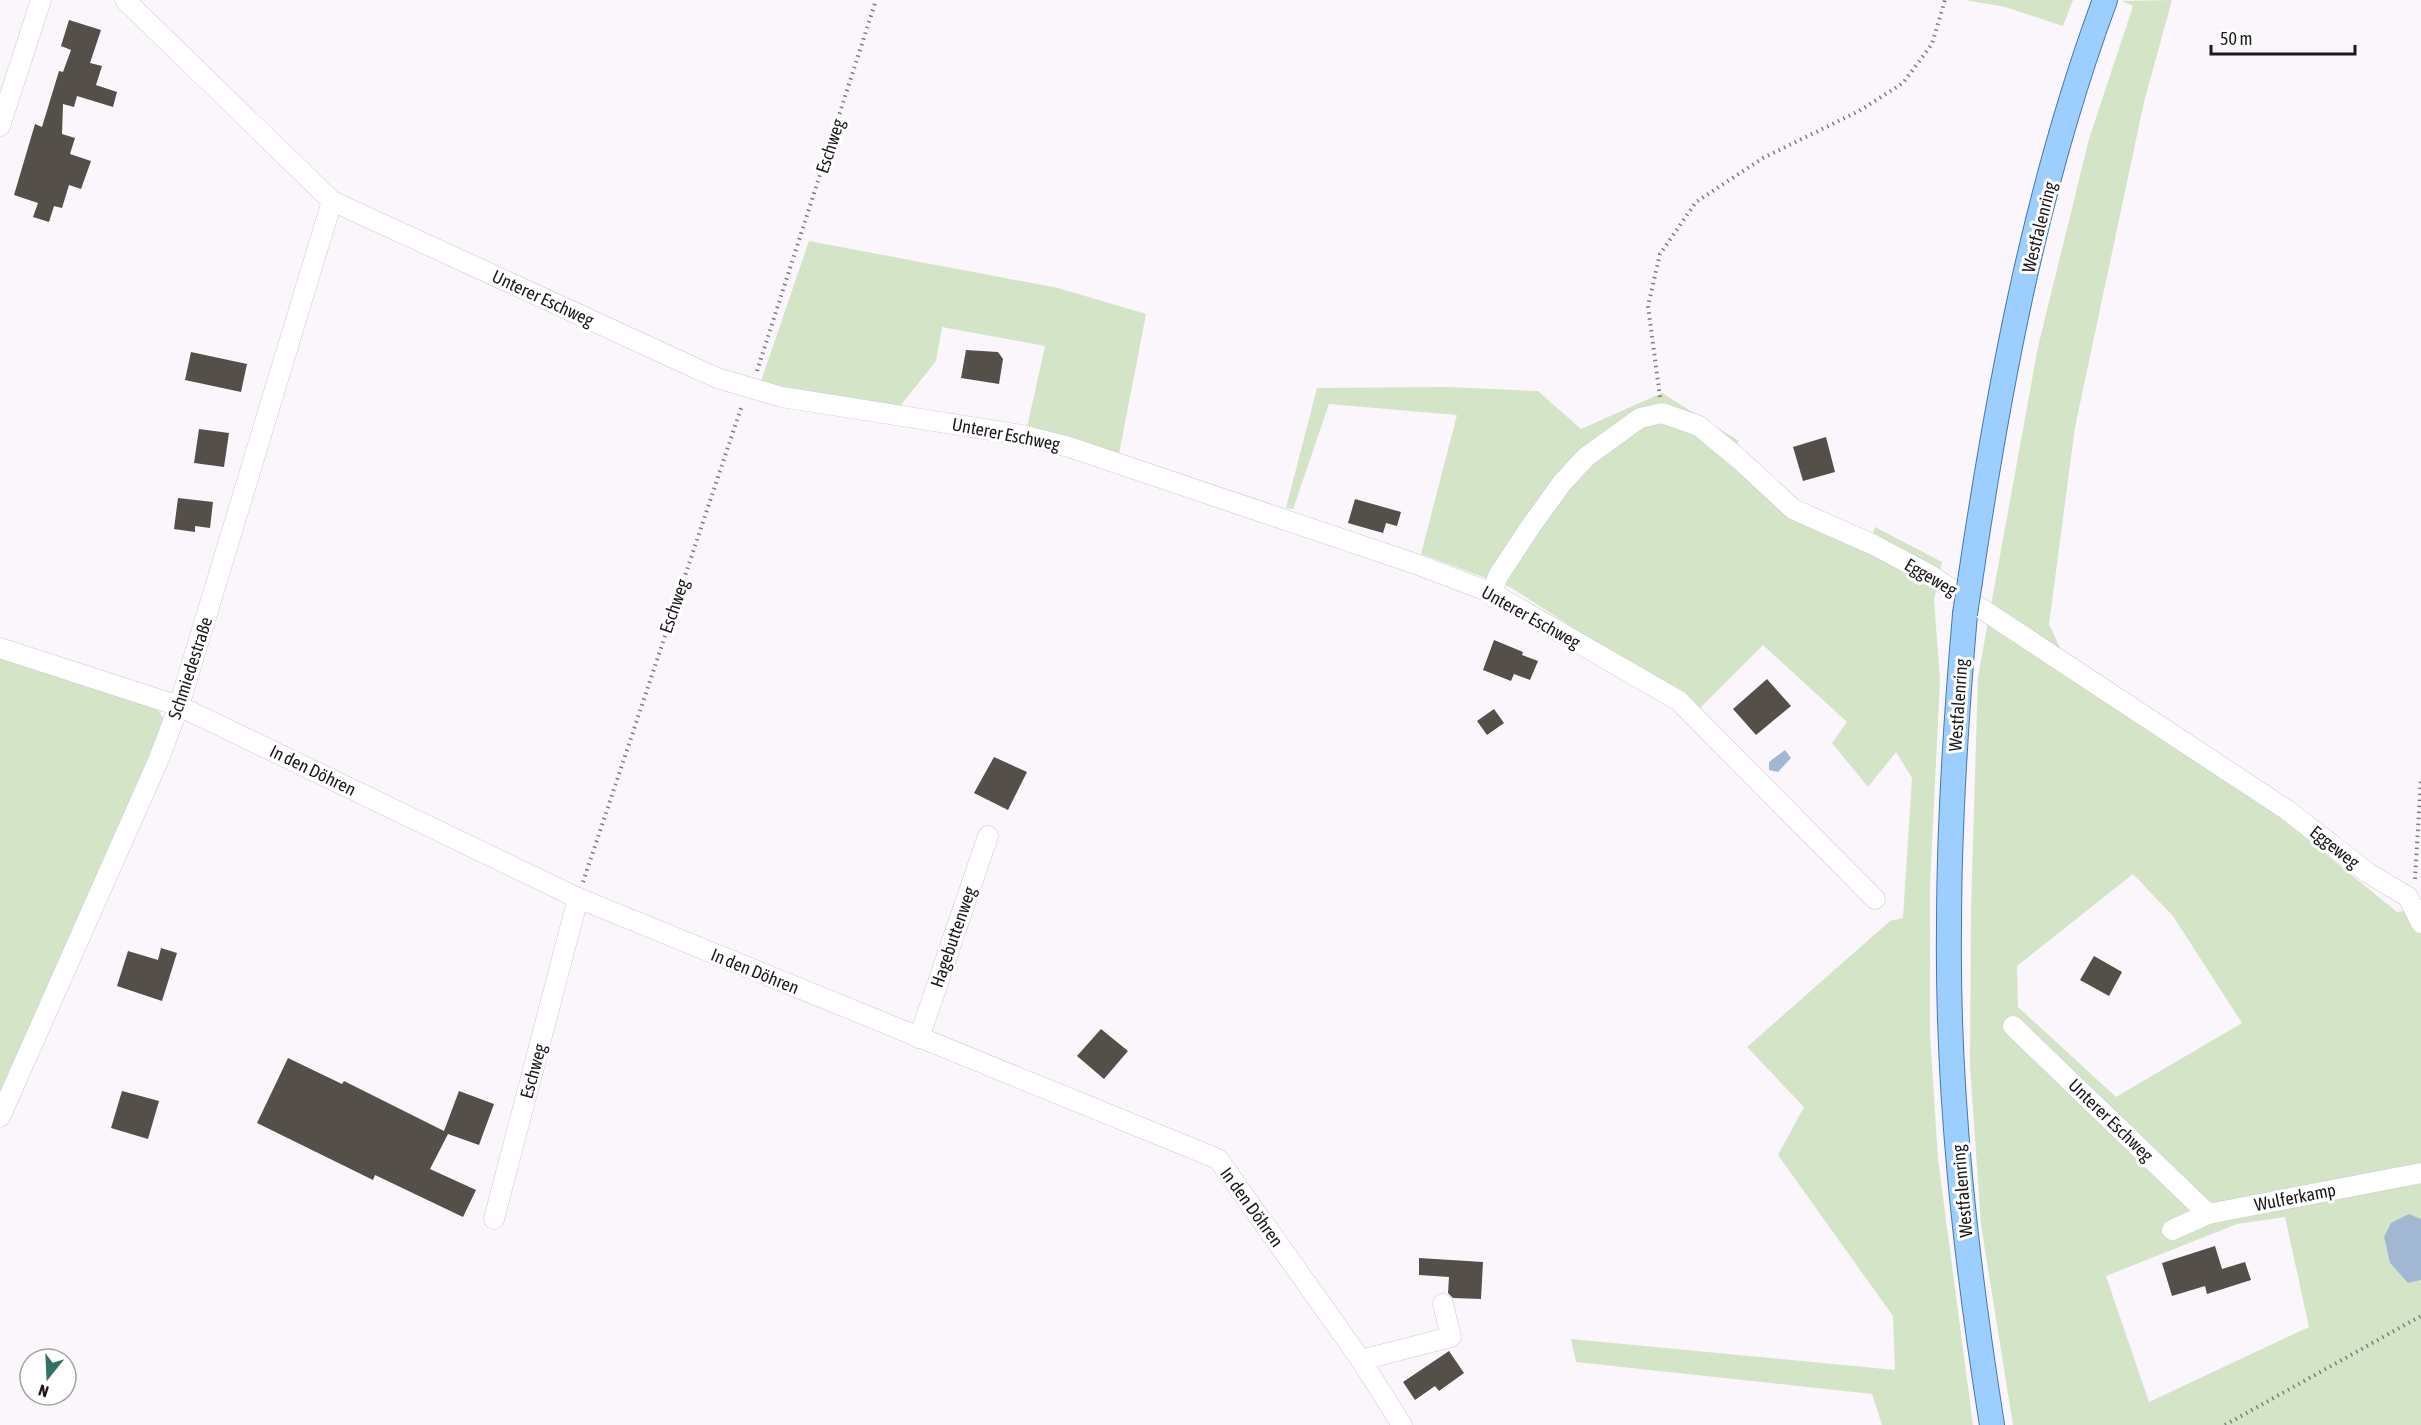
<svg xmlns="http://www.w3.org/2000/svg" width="2421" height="1425" font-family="'Asap Condensed',sans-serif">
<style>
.green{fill:#d4e4c7;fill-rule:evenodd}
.water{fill:#a2b7d1}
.building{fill:#554f4a}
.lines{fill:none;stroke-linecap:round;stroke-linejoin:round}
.minor-casing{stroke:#cec8cf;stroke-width:21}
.major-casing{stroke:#4479ae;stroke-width:26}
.path{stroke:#807c81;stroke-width:4;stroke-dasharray:1.5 4.5;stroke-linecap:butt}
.minor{stroke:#fff;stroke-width:20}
.major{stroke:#9ccefe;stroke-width:24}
.major-bridge-casing{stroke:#4479ae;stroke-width:26;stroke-linecap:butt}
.major-bridge{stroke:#9ccefe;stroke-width:24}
.labels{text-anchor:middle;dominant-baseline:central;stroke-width:6;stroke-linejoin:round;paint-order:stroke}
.street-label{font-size:18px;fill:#1c191c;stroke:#fff}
</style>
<rect width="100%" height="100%" fill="#fbf5fc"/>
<!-- green -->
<g class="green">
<polygon points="1966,0 2073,0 2063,26 2005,7"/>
<path d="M2172,0L2144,102L2075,427L2049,624L2075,681L2274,812L2397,912L2421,909V1219L2409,1214L2384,1237L2390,1263L2408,1283L2421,1280V1425H2013L1981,1225L1970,1066L1971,909L1978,677L2038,347L2089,139L2133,6L2122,1ZM2133,874L2173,916L2242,1023L2116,1097L2018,1007L2017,966ZM2285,1217L2309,1327L2149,1402L2106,1276L2237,1224Z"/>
<polygon points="809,241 1058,288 1146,314 1118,459 1026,432 1045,346 942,327 936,361 897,410 759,387"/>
<polygon points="1446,387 1538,391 1581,429 1662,393 1739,441 1728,459 1865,551 1875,527 1942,562 1934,600 1940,680 1930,885 1930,1035 1938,1159 1973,1425 1882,1425 1872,1394 1576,1362 1571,1339 1895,1370 1893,1316 1778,1155 1804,1107 1747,1047 1890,921 1903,918 1912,778 1896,752 1868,787 1832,743 1847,722 1763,645 1699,709 1510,587 1421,554 1457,415 1329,404 1293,509 1286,508 1317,388"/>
<polygon points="0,656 156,707 164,719 140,783 0,1091"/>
</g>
<!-- water -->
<g class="water">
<polygon points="1785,750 1791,758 1778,772 1769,770 1769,762"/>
<polygon points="2409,1214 2421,1219 2421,1280 2408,1283 2390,1263 2384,1237 2391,1223"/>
</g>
<!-- building -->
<g class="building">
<polygon points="69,20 101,30 90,63 102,66 96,85 117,92 113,107 77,96 74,107 63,104 62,134 75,138 70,154 91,161 81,189 69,185 62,208 54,206 49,222 33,217 38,203 14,195 35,124 42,127 59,71 63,72 71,50 61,46"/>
<polygon points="966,350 998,352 1003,359 999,384 961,378"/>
<polygon points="191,352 247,364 241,392 185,380"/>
<polygon points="199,429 229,433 224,467 194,463"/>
<polygon points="1826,437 1835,472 1803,481 1793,447"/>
<polygon points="178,498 213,502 210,528 195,526 195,532 174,529"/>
<polygon points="1355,499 1401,512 1397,526 1386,523 1383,533 1348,523"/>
<polygon points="1494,640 1523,652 1522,655 1538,661 1530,680 1514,674 1511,681 1483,670"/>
<polygon points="1767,679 1791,706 1756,735 1733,709"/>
<polygon points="1494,709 1504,723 1487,735 1477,721"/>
<polygon points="994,757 1027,772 1008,810 974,793"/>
<polygon points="161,948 177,953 162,1001 117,986 128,951 158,960"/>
<polygon points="2094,956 2122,972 2109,996 2080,980"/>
<polygon points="1101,1029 1128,1051 1104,1079 1077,1056"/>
<polygon points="288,1058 342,1084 344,1081 444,1131 459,1091 494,1104 479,1145 448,1134 430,1169 476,1190 463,1217 375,1175 373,1180 257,1123"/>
<polygon points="122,1091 159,1101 148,1139 111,1128"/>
<polygon points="2215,1246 2222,1269 2245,1262 2251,1280 2207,1294 2205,1286 2172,1296 2162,1263"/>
<polygon points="1419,1258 1483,1262 1481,1299 1453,1298 1448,1293 1449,1277 1419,1275"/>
<polygon points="1449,1351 1464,1373 1439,1391 1435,1386 1415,1400 1403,1382"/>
</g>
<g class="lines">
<defs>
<g id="minor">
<polyline points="125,0 332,201 717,378 782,397 1022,435 1069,447 1416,564 1492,593 1679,701 1875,899"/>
<polyline points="0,126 41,0"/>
<polyline points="1492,593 1498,576 1531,526 1562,483 1586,457 1640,418 1662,413 1699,426 1739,459 1793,509 1874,545 1932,576 2287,810 2368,873 2408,897 2421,923"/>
<polyline points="0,648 179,706 578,898 1218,1159 1361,1360 1402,1425"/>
<polyline points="2013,1026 2208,1214"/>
<polyline points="919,1038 988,836"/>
<polyline points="0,1117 158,761 179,706 332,201"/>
<polyline points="494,1219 578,898"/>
<polyline points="2172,1230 2208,1214 2421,1173"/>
<polyline points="1361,1360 1451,1337 1443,1304"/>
</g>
<g id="major">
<path d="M1970,581C1999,385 2036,186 2105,0"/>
<path d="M1965,614C1956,718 1949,822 1949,927C1947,1093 1966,1261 1992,1425"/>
</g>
</defs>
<!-- minor casing -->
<use href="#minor" class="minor-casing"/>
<!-- major casing -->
<use href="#major" class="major-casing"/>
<!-- path -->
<g class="path">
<polyline points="757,371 876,0"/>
<polyline points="1660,397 1648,306 1660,254 1696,202 1763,158 1859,111 1903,83 1932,44 1945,0"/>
<polyline points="2415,879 2421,778"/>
<polyline points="583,882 742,405"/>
<polyline points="2225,1425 2421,1316"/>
</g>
<!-- minor -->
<use href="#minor" class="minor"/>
<!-- major -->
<use href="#major" class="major"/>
<defs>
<polyline id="major-bridge" points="1965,614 1970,581"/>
</defs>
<!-- major-bridge casing -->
<use href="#major-bridge" class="major-bridge-casing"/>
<!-- major-bridge -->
<use href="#major-bridge" class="major-bridge"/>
</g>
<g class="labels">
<!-- street labels -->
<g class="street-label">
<text transform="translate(830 146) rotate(-72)">Eschweg</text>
<text transform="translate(2039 227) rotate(-76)">Westfalenring</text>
<text transform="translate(543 298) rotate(25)">Unterer Eschweg</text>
<text transform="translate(1006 434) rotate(11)">Unterer Eschweg</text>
<text transform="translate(1931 577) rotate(30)">Eggeweg</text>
<text transform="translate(674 606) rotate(-71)">Eschweg</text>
<text transform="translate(1531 617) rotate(29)">Unterer Eschweg</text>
<text transform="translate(190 668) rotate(-72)">Schmiedestraße</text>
<text transform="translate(1958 705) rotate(-86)">Westfalenring</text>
<text transform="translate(313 770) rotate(26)">In den Döhren</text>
<text transform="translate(2335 847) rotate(38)">Eggeweg</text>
<text transform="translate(953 937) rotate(-71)">Hagebuttenweg</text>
<text transform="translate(755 971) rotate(22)">In den Döhren</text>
<text transform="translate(533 1071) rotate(-75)">Eschweg</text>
<text transform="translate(2111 1120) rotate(44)">Unterer Eschweg</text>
<text transform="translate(1962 1191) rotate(-95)">Westfalenring</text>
<text transform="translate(2295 1197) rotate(-11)">Wulferkamp</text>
<text transform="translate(1252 1207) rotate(54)">In den Döhren</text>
</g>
</g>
<!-- north arrow -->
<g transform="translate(48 1377) rotate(198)"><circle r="28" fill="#ffffff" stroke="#a4a3a4" stroke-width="1.5"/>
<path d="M0-4.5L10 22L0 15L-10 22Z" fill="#307263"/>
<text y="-9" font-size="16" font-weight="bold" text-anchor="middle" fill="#1c191c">N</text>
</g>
<!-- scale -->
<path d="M2211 45v9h144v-9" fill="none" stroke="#1c191c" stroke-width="3"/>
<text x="2220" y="45" font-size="18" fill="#1c191c" stroke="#ffffff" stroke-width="4.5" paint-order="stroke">50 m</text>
</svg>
